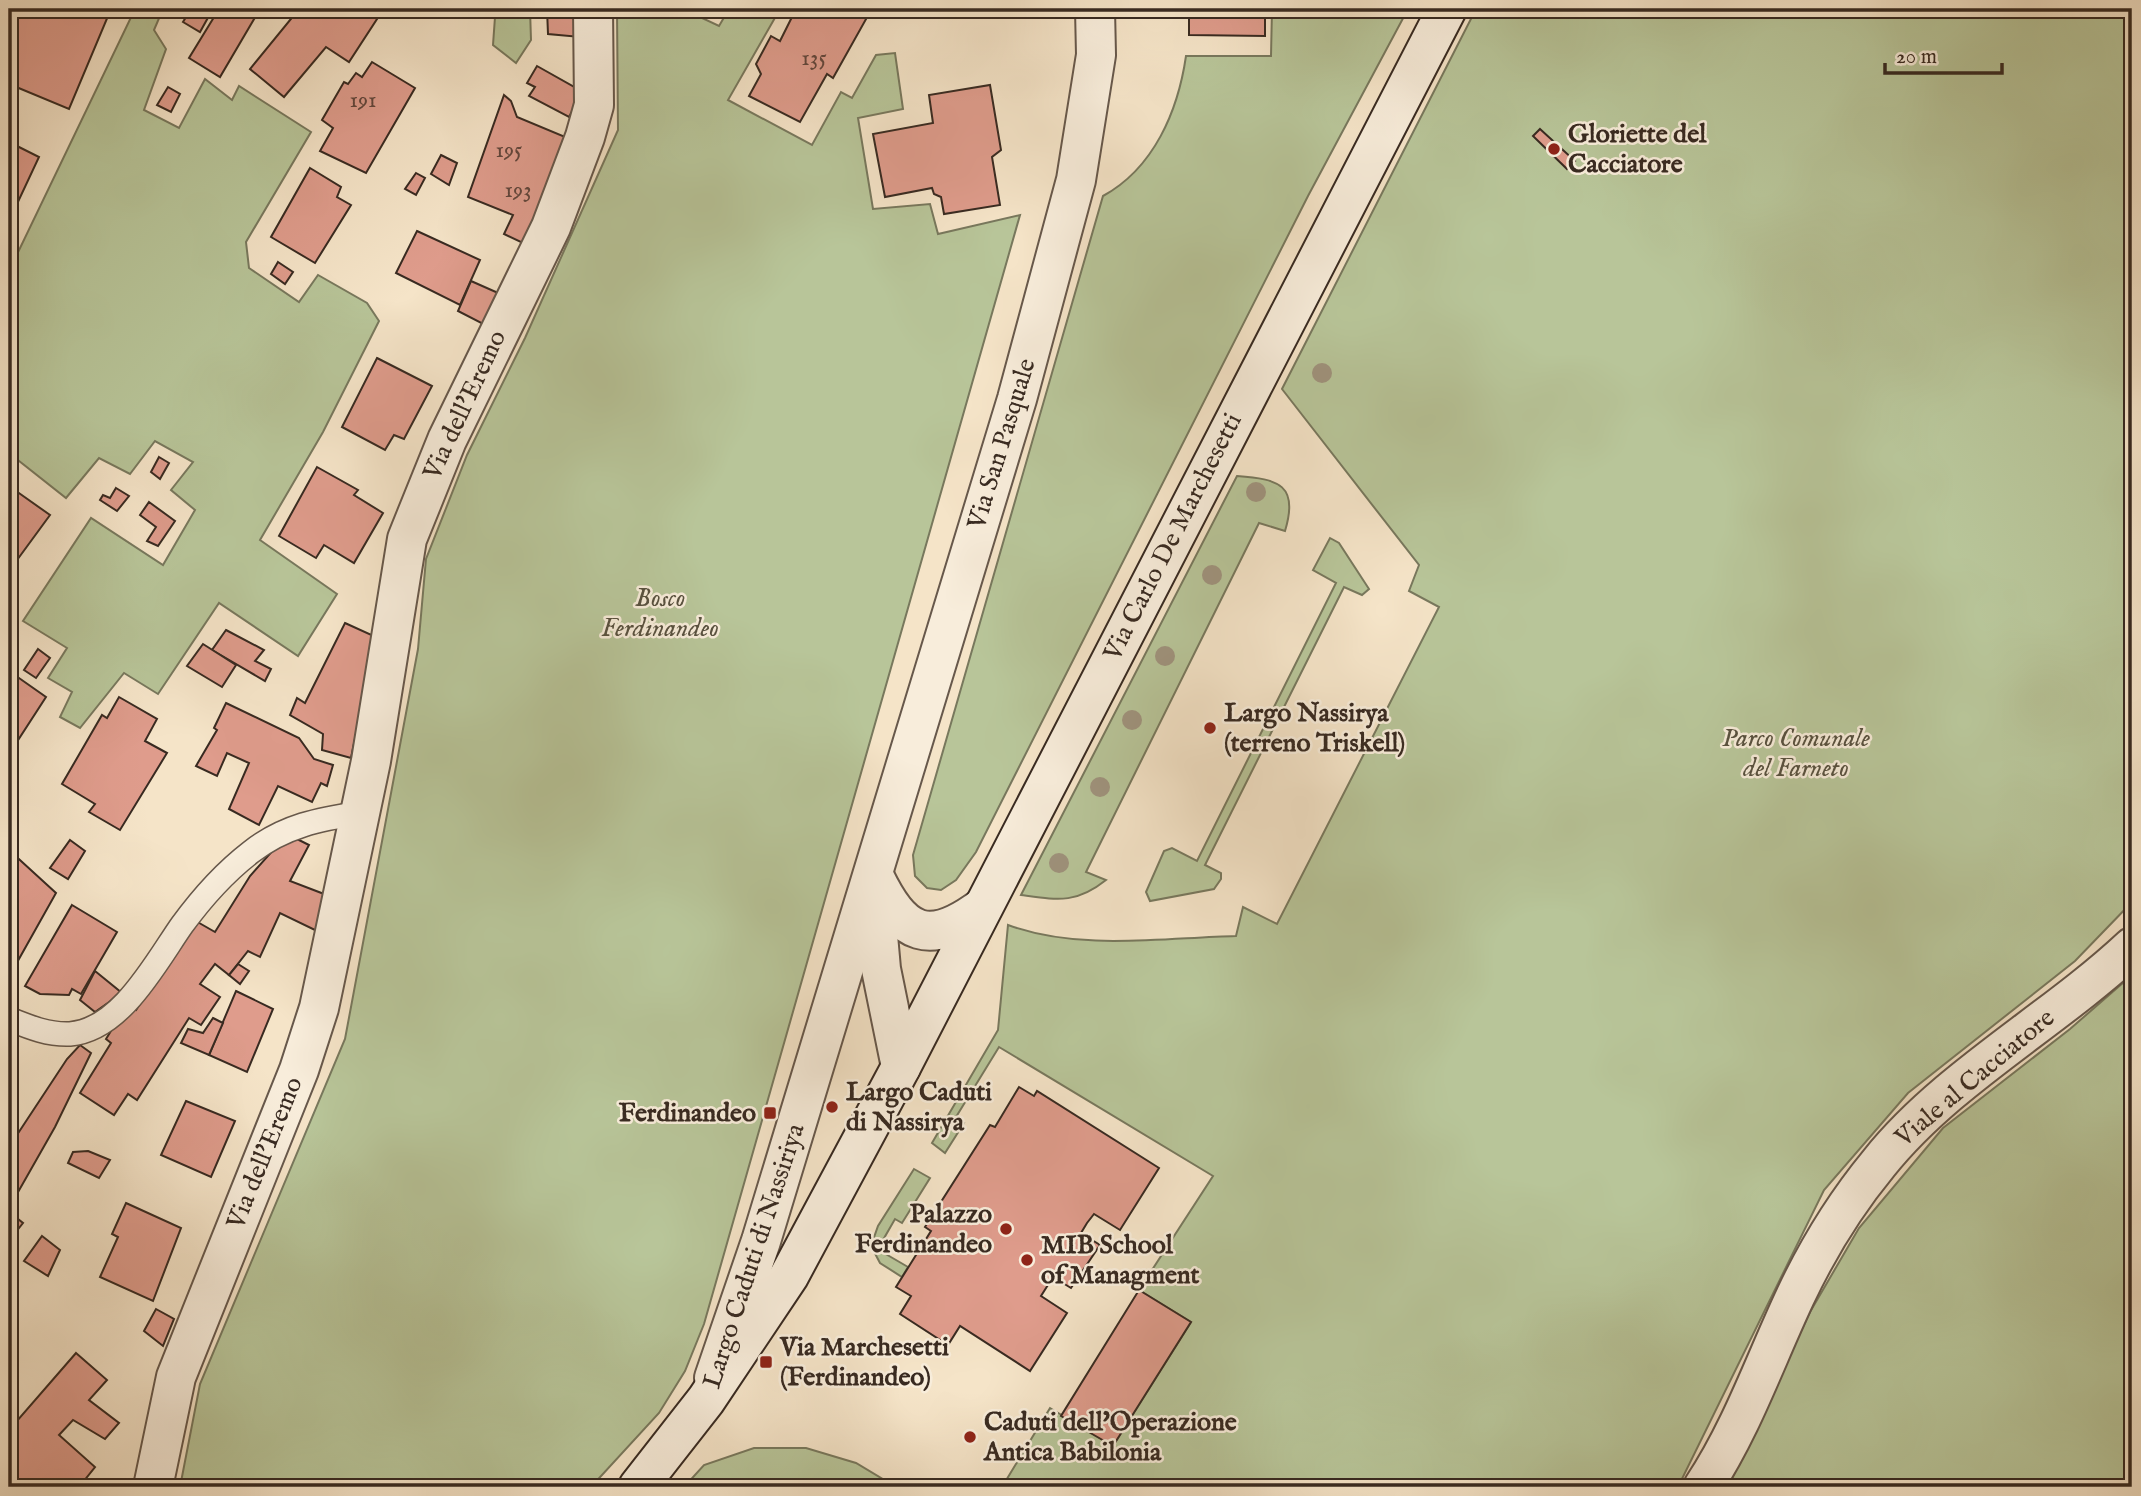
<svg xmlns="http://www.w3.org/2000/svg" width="2141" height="1496" font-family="'IM FELL English',serif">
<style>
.green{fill:#b8c599;stroke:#78785d;stroke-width:2}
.building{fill:#df9c8c;stroke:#382a21;stroke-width:2}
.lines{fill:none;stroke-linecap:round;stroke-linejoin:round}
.service-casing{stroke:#67584b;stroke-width:26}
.minor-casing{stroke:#67584b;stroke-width:42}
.tertiary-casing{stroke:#67584b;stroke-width:42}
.secondary-casing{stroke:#382a21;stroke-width:42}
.service{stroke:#f8eddb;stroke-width:23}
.minor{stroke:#f8eddb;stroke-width:38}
.tertiary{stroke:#f8eddb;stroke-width:38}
.secondary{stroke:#f8eddb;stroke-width:38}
.tree{fill:#9f937d}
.poi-dot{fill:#8f2418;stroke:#f8eddb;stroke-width:2.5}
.labels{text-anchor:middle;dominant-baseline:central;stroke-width:5;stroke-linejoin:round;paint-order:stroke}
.number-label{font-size:23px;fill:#62463c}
.poi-label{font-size:26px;font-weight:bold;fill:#382a21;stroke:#f8eddb;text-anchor:start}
.street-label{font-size:26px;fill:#382a21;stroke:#f8eddb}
.park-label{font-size:26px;font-style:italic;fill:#58513f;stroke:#f8eddb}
</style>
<rect width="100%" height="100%" fill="#f5e4c8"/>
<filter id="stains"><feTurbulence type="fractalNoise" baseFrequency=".00286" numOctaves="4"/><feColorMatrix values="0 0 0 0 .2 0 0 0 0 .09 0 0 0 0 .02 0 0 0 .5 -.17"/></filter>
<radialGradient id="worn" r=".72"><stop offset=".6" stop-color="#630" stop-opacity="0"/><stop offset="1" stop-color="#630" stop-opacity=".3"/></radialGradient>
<!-- green -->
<g class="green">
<polygon points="135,9 163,9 154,30 166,49 144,110 179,128 205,79 232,100 239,86 311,132 246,242 249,268 299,302 318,275 367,303 379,321 323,432 260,540 337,594 298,656 219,603 158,694 124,673 80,728 60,717 72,692 48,678 67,648 23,621 91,518 163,565 195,510 171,490 193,462 155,441 130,474 99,458 66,498 9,453 9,271"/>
<polygon points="482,9 530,9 531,40 516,63 493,45 495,17"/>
<polygon points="617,9 683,9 719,26 729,9 780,9 728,100 812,145 841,92 852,98 876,55 895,53 903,109 858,118 873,209 930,204 938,234 1020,215 704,1324 685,1371 659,1413 591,1487 180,1487 200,1384 345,1039 418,649 426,559 467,455 525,338 618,130"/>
<path d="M1272,9H1408L1308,196L976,852L956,880L941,890L927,888L915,876L913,855L1103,196C1154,168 1178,111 1186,56H1271Z"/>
<path d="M1476,9H2132V902L2075,961L1908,1093L1824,1190L1678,1487H1002L1050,1408L1113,1446L1191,1322L1139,1290L1213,1176L999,1047L956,1117L964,1123L945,1153L932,1143L998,1030L1008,925C1080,951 1161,938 1236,936L1243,907L1277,924L1439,607L1409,591L1419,565L1282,389Z"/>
<path d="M1237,476C1279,479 1299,485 1285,531L1259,523L1086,872L1106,880C1076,904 1058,900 1021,895Z"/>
<polygon points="1330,538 1339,543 1369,589 1362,595 1344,587 1205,865 1221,873 1221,879 1214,889 1150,901 1146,892 1164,851 1172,848 1197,861 1336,583 1313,570"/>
<polygon points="2132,975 2132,1487 1728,1487 1810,1312 1859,1228 1943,1128 2070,1029"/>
<polygon points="914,1169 930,1178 902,1223 895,1219 883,1240 890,1244 884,1253 908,1267 902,1277 880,1263 871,1246 878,1226"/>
<polygon points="754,1448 806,1448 856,1463 896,1487 684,1487 704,1465"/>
</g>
<!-- building -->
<g class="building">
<polygon points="16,9 111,9 69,109 9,84 9,25"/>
<polygon points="191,9 202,9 210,14 200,32 183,22"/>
<polygon points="219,9 260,9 220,77 189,58"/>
<polygon points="299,9 360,9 377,19 349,62 326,47 284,97 250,69"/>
<polygon points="547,9 578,9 580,37 548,34"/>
<polygon points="796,9 864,9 870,12 833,78 827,74 800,122 749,96 761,74 756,64 771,36 780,41"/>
<polygon points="1189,9 1265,9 1265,36 1189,35"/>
<polygon points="372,62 415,88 366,173 320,151 333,128 322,120 344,82 348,84 356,73 362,77"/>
<polygon points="537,66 583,92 569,117 529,96 535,87 527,83"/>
<polygon points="990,85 1001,150 992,157 1000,205 944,214 941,197 934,194 932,188 885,197 873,134 933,123 929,95"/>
<polygon points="168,87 180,94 171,112 157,105"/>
<polygon points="504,95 511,101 517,117 570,139 525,244 504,234 513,215 468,197"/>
<polygon points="1540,129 1575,161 1567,169 1533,136"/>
<polygon points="9,142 39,157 9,221"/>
<polygon points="441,155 457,163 449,185 431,174"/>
<polygon points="310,168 341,187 337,197 351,205 315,263 271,237"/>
<polygon points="416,173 425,178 416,195 405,189"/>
<polygon points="417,231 480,260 460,305 396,273"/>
<polygon points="278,262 293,272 285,284 271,274"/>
<polygon points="471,281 505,296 489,327 458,311"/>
<polygon points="377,358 432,386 404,439 394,435 385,450 342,427"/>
<polygon points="159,457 169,463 160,479 151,472"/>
<polygon points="317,467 358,490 354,495 383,513 354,563 324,545 316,558 279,536"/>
<polygon points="9,486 50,515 9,571"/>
<polygon points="116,488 129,496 117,511 100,500 103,495 110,498"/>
<polygon points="149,502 175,521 158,546 147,541 156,527 140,515"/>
<polygon points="345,623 376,637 351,758 322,750 323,734 290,715 297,698 305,703"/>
<polygon points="226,630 264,650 255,661 271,669 265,681 212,650"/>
<polygon points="203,644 236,665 222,687 187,666"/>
<polygon points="38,649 50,658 36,678 24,670"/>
<polygon points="9,671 46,697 9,754"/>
<polygon points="119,697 157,719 145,741 167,753 120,830 89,812 95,804 62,784 102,715 107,718"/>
<polygon points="226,703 299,738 314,759 333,765 327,786 321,783 312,802 278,786 259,825 229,809 249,763 227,753 217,776 196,766 217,730 214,728"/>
<polygon points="291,836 309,845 290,881 324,894 317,931 280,913 260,957 248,951 229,975 215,964 200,984 220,997 201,1025 189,1018 137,1100 128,1094 114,1115 80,1093 111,1043 106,1039 119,1018 130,1008 136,1010 194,920 215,932 250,876 275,848"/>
<polygon points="70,840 85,851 68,879 50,868"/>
<polygon points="9,850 56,893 15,966 9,960"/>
<polygon points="72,905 117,932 81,994 72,989 69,995 40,994 25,986"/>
<polygon points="238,964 249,971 240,984 229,975"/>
<polygon points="95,971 122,993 95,1012 80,1000"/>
<polygon points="236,991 273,1009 247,1072 209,1055"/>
<polygon points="213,1018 223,1023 209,1055 181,1043 188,1029 203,1033"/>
<polygon points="80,1045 91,1053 55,1127 9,1208 9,1147 67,1059"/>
<polygon points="1019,1087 1034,1096 1037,1091 1159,1168 1120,1230 1094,1214 1087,1223 1081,1233 1100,1245 1071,1288 1053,1277 1041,1296 1067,1313 1030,1371 960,1326 948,1345 900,1314 911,1296 896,1287 931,1231 925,1227 990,1125 995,1127"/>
<polygon points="186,1101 235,1121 211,1177 161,1155"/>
<polygon points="88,1151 110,1160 99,1178 68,1163 73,1152"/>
<polygon points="126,1203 181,1228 153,1301 100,1277 118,1237 112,1234"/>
<polygon points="13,1215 23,1223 15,1233 9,1228"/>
<polygon points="42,1236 60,1250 48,1276 24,1261"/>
<polygon points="1139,1290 1191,1322 1113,1446 1061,1416"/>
<polygon points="156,1309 174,1319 163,1346 144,1331"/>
<polygon points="76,1353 107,1380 89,1400 119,1423 105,1439 73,1420 59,1435 95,1467 79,1487 9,1487 9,1430"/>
</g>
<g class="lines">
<defs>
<path id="service" d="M9,1019C29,1027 48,1035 70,1034C121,1030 156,962 182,925C201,899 225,872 251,852C284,826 320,819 360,813"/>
<g id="minor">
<polyline points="153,1487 176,1377 299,1070 319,1008 371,761 407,539 447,440 551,227 585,137 594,105 593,9"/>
<path d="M1703,1487C1742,1428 1765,1361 1795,1297C1817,1250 1846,1203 1879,1163C1946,1079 2053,1021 2132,947"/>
</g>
<g id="tertiary">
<path d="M875,878C903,936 929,947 983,907"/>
<polyline points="874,891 881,969 901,1067"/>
<polyline points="714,1378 761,1241 1017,399 1076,180 1096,55 1095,9"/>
</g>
<polyline id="secondary" points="638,1487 706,1400 789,1276 901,1067 1447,9"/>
</defs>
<!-- service casing -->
<use href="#service" class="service-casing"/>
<!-- minor casing -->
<use href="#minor" class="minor-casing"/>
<!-- tertiary casing -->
<use href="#tertiary" class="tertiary-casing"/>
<!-- secondary casing -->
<use href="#secondary" class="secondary-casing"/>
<!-- service -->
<use href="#service" class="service"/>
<!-- minor -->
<use href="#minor" class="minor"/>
<!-- tertiary -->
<use href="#tertiary" class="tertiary"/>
<!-- secondary -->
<use href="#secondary" class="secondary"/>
</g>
<!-- trees -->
<g class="tree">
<circle cx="1322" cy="373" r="10"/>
<circle cx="1256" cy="492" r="10"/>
<circle cx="1212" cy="575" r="10"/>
<circle cx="1165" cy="656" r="10"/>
<circle cx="1132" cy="720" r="10"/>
<circle cx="1100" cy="787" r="10"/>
<circle cx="1059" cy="863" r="10"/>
</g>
<!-- markers -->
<g class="poi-dot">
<circle cx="1554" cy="149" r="7"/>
<circle cx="1210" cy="728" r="7"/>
<circle cx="832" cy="1107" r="7"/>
<rect x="763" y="1106" width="14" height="14" rx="3.5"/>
<circle cx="1006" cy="1229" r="7"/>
<circle cx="1027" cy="1260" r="7"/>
<rect x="759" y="1355" width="14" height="14" rx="3.5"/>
<circle cx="970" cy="1437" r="7"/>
</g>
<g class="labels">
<!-- number labels -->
<g class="number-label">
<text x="814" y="58">135</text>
<text x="363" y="100">191</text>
<text x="509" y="150">195</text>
<text x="518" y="190">193</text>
</g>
<!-- poi labels -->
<g class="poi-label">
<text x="1568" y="134">Gloriette del<tspan x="1568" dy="30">Cacciatore</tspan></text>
<text x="1224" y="713">Largo Nassirya<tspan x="1224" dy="30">(terreno Triskell)</tspan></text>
<text x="846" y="1092">Largo Caduti<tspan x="846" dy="30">di Nassirya</tspan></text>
<text x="756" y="1113" text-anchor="end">Ferdinandeo</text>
<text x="992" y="1214" text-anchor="end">Palazzo<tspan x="992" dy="30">Ferdinandeo</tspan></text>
<text x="1041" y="1245">MIB School<tspan x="1041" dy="30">of Managment</tspan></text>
<text x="780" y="1347">Via Marchesetti<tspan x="780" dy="30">(Ferdinandeo)</tspan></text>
<text x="984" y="1422">Caduti dell'Operazione<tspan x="984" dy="30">Antica Babilonia</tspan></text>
</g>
<!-- street labels -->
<g class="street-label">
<text transform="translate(465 405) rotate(-65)">Via dell'Eremo</text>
<text transform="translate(1002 444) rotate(-73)">Via San Pasquale</text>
<text transform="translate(1173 537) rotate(-63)">Via Carlo De Marchesetti</text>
<text transform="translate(1975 1078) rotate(-40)">Viale al Cacciatore</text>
<text transform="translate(265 1153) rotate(-68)">Via dell'Eremo</text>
<text transform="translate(754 1256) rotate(-72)">Largo Caduti di Nassiriya</text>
</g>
<!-- park labels -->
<g class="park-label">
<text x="660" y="598">Bosco<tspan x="660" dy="30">Ferdinandeo</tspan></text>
<text x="1796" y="738">Parco Comunale<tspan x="1796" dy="30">del Farneto</tspan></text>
</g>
</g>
<!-- margin -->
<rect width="2141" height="1496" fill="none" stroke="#f5e4c8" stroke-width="35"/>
<rect x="10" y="10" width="2120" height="1475" fill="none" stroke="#382a21" stroke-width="3.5"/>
<rect x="18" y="18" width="2106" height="1461" fill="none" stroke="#382a21" stroke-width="2"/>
<!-- scale -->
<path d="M1885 63v10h117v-10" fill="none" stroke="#382a21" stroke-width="3.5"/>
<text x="1896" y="63" font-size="21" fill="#382a21" stroke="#f8eddb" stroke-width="5" paint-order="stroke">20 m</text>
<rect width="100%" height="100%" filter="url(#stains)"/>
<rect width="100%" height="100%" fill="url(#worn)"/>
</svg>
